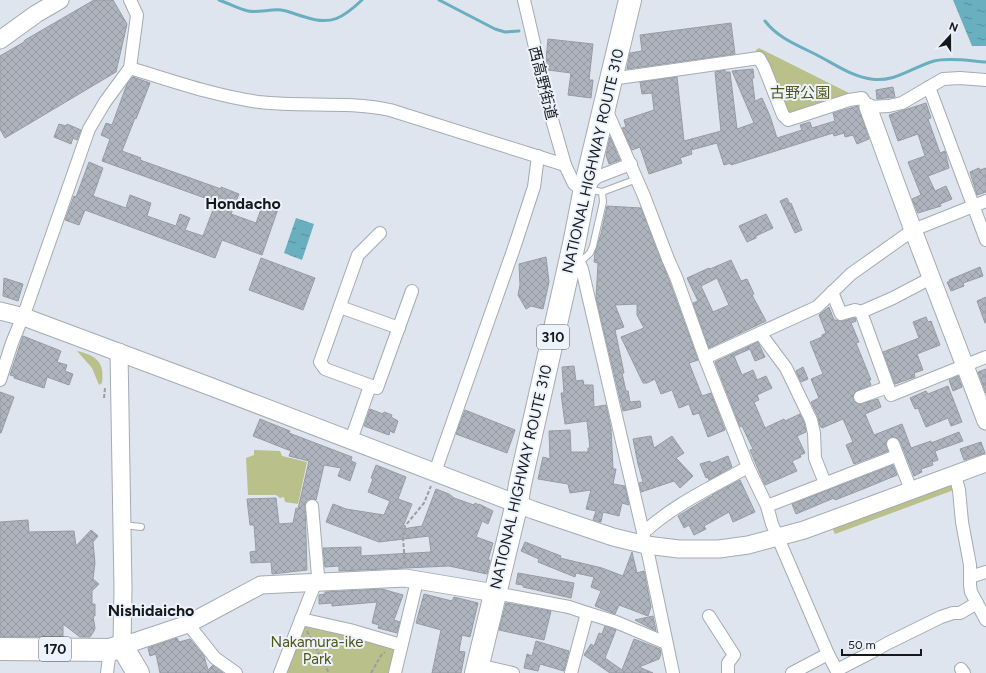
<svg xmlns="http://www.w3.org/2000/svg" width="986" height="673" font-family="Figtree,'Noto Sans JP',sans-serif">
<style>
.green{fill:#bac08a}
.water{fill:url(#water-ripples)}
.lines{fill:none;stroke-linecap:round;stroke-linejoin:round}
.stream{stroke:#69afc0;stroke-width:3}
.building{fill:url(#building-cross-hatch);stroke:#969ca4;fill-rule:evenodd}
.lane-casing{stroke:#a5abb3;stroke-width:8}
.street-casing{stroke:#a5abb3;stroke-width:14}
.secondary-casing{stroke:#a5abb3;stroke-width:19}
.highway-casing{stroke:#a5abb3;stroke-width:24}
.path{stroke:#999ea5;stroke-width:2;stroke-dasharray:4 2;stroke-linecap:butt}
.lane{stroke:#fff;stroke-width:6}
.street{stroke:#fff;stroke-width:12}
.secondary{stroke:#fff;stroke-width:17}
.highway{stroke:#fff;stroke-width:22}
.labels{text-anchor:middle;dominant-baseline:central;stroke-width:4;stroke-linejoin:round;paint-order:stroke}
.shield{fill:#edf3fc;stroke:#565a5f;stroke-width:1}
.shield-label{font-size:14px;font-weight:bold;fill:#16191c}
.street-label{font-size:15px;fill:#16191c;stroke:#edf3fc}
.park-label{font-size:15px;fill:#515516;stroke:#edf3fc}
.neighbourhood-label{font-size:16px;font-weight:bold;fill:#16191c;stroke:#edf3fc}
</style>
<defs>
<pattern id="water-ripples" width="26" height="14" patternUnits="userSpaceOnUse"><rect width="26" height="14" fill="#69afc0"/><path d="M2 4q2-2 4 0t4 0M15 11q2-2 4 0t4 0" fill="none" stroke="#558e9b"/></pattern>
<pattern id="building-cross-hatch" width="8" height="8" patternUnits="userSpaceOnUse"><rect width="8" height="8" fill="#aeb4bd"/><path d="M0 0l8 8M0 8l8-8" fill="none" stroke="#959aa2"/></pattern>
</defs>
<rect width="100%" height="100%" fill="#dfe5ee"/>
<!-- green -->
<g class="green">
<polygon points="759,48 849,93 849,100 788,120 756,56 756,50"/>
<path d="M77,351C96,355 105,362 102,383L99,385L92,368Z"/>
<polygon points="254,450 280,451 282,456 307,462 298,504 285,502 284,497 280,498 276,495 248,495 246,458 254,455"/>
<polygon points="951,476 954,490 835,534 831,526"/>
<polygon points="305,625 397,644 389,673 284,673"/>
</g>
<!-- water -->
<g class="water">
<polygon points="953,0 986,0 986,46 972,46"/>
<polygon points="296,218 314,224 302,260 284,253"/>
</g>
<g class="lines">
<!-- stream -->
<g class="stream">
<path d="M219,0C228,3 238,9 248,11C258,13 270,9 281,10C289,11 297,15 305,17C331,26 343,18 362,0"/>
<polyline points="439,0 495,29 505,32 519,31"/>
<path d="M765,21C778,38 797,45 815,54C833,63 850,76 871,79C894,83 913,67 934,61C949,57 971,61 986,62"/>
</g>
</g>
<!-- building -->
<g class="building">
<polygon points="94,0 113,0 127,24 116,72 5,138 0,129 0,56 24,42 25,40"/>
<polygon points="731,23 735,54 627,69 630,53 642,51 640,35"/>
<polygon points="548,39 593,44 589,80 593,80 591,98 568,95 571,73 548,70 546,60"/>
<polygon points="753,69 754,78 752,78 755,101 762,98 770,116 777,138 802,130 800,125 810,122 812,128 835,121 833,113 858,106 869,139 857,144 853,135 845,137 844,133 834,136 833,133 731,165 731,163 724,165 717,143 691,150 692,154 680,158 682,163 649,174 640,147 632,150 622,128 626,127 624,120 654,110 652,93 642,94 640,82 677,77 684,141 721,131 715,72 725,70 725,72 730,72 737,129 754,123 732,71"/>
<polygon points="133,77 150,83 136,119 135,118 122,151 141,158 140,160 221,189 221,187 239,194 231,214 256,223 264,201 279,206 262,255 222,240 215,258 85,210 79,225 65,220 74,196 76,197 89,162 103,168 93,196 126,208 130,195 151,203 147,216 176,226 180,214 190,218 185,230 203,236 216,202 102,161 110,139 101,135 106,123 112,125 127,84"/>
<polygon points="893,87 895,97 877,99 876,90"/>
<polygon points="926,103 931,118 928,119 940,153 945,151 949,168 928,176 935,191 946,186 952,199 940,204 941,206 918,213 912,199 921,195 908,162 925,156 918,134 898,141 889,115"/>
<polygon points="59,124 66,126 67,124 81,130 77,140 73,138 71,144 54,137"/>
<polygon points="610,137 620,160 609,164 606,155"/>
<polygon points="979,168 980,170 986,168 986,192 977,195 970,172"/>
<polygon points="787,198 790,204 791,203 802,230 795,233 780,201"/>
<polygon points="607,206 641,208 669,280 698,360 689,363 702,396 711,393 725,430 708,437 699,413 693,415 689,404 679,408 672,390 661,394 655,379 647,383 643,383 621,337 644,328 637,315 637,304 615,305 624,327 615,330 624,373 622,373 626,391 628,391 630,402 640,401 641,407 623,411 596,298 598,263 594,262 595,252 601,234"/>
<polygon points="766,214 773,228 756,236 756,238 747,242 739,226"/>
<polygon points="546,257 549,282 543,309 531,306 526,309 518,295 520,285 519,264"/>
<polygon points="261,258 315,278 303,310 249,290"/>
<path d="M731,260L741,281L747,279L754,294L752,295L766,321L709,348L693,303L698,301L687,278L709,268L710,269ZM717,278L729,305L713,312L701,286Z"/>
<polygon points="980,267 983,276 963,283 964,286 951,291 947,282 950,282 949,280"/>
<polygon points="4,278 23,284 18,301 3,296"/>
<polygon points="986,297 986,323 985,323 977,301"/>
<polygon points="829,307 834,320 843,321 855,318 856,321 851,323 859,342 856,343 871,380 869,380 871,385 855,392 853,399 855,402 859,404 878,399 881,407 865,414 874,435 902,424 911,448 931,441 931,443 959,432 963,441 935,451 938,460 932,462 933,465 921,469 922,472 914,476 900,441 897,438 891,437 887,440 886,443 888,451 854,464 846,445 853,442 843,419 822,428 820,426 818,417 811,402 819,398 811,379 823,374 810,342 822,337 822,335 826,333 819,315"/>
<polygon points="926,317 928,322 931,321 940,345 917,354 923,370 914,373 915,377 895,384 883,352 919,338 913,322"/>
<polygon points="23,336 61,351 57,362 67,365 65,371 73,374 69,385 47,377 44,388 14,378 14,376 10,375"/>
<polygon points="758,342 765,357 755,361 750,349 734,356 742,375 753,370 757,380 766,376 772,388 757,395 759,400 754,402 765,428 784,419 785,421 800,414 804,422 806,432 797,436 805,453 800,455 801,457 792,461 797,471 765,485 750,450 753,449 742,426 740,427 715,362"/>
<polygon points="574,366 576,381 583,380 584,385 593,385 594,407 606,405 611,429 613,469 616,469 613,484 625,486 629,505 622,503 619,516 603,512 601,522 593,520 596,511 586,509 591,490 570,493 568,484 538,479 543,457 550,459 549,431 570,430 571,452 588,452 588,448 590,448 587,421 565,424 561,393 564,393 562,367"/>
<polygon points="803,367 808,379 801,382 796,371"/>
<polygon points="986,369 986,393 978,372"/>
<polygon points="958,376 962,387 953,391 949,380"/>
<polygon points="948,386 962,422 951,426 948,418 926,427 918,408 915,409 910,398 926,391 928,394"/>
<polygon points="0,392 14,397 1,433 0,433"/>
<polygon points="370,409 383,414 384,412 392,415 391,417 398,421 394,433 390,431 389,435 364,426"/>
<polygon points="465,410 515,430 507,453 456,434"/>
<polygon points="260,419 290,431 289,433 352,457 351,461 356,463 350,481 338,476 341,468 324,465 316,500 311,499 307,500 305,503 307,570 272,574 271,562 251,563 250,552 256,551 254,525 250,525 247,499 276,498 279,524 293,523 296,508 298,509 309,461 289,456 291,451 253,436"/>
<polygon points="651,436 654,448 672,436 684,453 676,458 693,476 680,488 674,481 641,492 639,483 643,482 638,464 633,439"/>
<polygon points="981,442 985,453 964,460 960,449"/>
<polygon points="728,456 732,467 709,480 708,477 706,478 700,464 710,461 711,463"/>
<polygon points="376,465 406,477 398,499 412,504 402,529 422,526 436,489 449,494 454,498 474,505 475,503 479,505 479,504 493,511 488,524 482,521 476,537 493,543 488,560 490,560 487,574 449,566 339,571 339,566 325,567 323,548 361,547 361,556 431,552 429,536 379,542 326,522 333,504 346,509 384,515 390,501 368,492 373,479 371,478"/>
<polygon points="893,465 897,475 863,489 835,500 834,498 796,514 792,504"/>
<polygon points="740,480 755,512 733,522 729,512 704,526 706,529 694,535 689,525 684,528 678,516 711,496 713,497 712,495"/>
<polygon points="28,520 29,532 74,531 76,546 91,530 98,536 93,542 95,563 93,579 99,584 92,591 92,604 95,604 95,616 93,616 95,628 94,631 90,637 80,637 63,624 63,637 0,637 0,522"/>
<polygon points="525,542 561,556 560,558 602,568 623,576 632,552 637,573 644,571 651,607 648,616 619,605 615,614 595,606 601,591 591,587 594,577 576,573 575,577 538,562 539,559 521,551"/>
<polygon points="518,573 574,583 571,598 523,587 523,585 516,584"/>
<polygon points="382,589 403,595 394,620 400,622 397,633 378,628 379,625 372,623 377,602 332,606 332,603 319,604 319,595 325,594 325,592"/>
<polygon points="424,594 452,601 454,597 478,603 470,637 462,635 459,651 465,652 461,673 432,673 441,630 416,623"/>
<polygon points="506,603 551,611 544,640 499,630"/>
<polygon points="653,616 656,631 635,620"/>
<polygon points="605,626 616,630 605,658 622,670 634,639 660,649 661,654 659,659 639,667 653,673 610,673 584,655 591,644 594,646 599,633 602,634"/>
<polygon points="177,638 179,642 190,639 204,656 208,670 213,665 223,673 160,673 156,654 150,656 148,648"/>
<polygon points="536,641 569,651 564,671 540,664 538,671 524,668 527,654 532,656"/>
</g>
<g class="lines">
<defs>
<g id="lane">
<polyline points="602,192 637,179"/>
<polyline points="579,263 590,253 593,246 603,202 602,192 588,189"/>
<polyline points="123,525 141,527"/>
</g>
<g id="street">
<polyline points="524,0 551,116 565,165 574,184 577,186 585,188 597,177 631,164"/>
<path d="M130,68C173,81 215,96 259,102C303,107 347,101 390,110L565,165"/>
<polyline points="611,79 759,58 764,67 783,115 788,120 849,100 862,98 868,107 889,106 902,103 943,79 960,78 986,80"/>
<polyline points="929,87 986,240"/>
<polyline points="605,107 644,196 668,259 676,277 705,358 748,467 767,506 772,524 828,654 838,673"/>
<polyline points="380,233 358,255 320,362 325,369 377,388 412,291"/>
<polyline points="572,256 579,263 582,269 649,558 673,673"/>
<polyline points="931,278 893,298 861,312 891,395 986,357"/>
<polyline points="832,292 841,314 855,310 861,312"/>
<polyline points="340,307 399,328"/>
<polyline points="760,333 786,368 811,420 814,433 815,458 825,483"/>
<polyline points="705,358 817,307 851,274 913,230 986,201"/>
<polyline points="0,380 12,343 27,306 89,129 105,102 130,68 137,15 130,0"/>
<polyline points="860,397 888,387"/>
<polyline points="351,440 370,386"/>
<polyline points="893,444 911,490"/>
<polyline points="435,472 515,245 534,187 538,156"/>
<polyline points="955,475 959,490 962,522 970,565 970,585 971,592 986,620"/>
<polyline points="767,506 896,456"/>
<path d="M643,533C673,505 712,487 748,467"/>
<polyline points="970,577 986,572"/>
<polyline points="495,593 569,607 587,613 616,622 666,643"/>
<polyline points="709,616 734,655 728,663 728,673"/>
<polyline points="301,619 350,630 401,645"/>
<polyline points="188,624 215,658 236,673"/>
<polyline points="478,665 513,673"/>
<polyline points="961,669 964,673"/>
<polyline points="837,670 870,653 888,643 941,617 953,613 960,613 977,603"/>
<polyline points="107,673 110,650"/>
<polyline points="280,673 318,576 312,506"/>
<polyline points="395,673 417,581"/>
<polyline points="571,673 587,613"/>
<polyline points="792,673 828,654"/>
</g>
<g id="secondary">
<polyline points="0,40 36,14 60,0"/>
<polyline points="868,107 913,230 986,421"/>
<polyline points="0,311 24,317 209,386 533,510 613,537 646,545 679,549 719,549 748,545 804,530 986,463"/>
<polyline points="119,352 123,589 122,646 188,624 261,585 405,578 495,593"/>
</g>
<g id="highway">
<polyline points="0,649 110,650 122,646 138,673"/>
<polyline points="476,673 517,503 520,484 574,244 585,188 630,0"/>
</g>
</defs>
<!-- lane casing -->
<use href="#lane" class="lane-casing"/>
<!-- street casing -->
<use href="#street" class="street-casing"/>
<!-- secondary casing -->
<use href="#secondary" class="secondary-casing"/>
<!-- highway casing -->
<use href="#highway" class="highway-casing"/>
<!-- path -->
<g class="path">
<polyline points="104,398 105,388"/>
<polyline points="405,565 403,538 405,526 424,503 431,486"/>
<polyline points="307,631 329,673"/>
<polyline points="371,673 382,654 385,652"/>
</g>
<!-- lane -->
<use href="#lane" class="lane"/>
<!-- street -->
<use href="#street" class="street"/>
<!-- secondary -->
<use href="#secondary" class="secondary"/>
<!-- highway -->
<use href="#highway" class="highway"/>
</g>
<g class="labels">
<!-- shield labels -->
<g class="shield">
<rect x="537" y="325" width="32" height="24" rx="3"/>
<rect x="39" y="637" width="32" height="24" rx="3"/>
</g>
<g class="shield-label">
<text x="553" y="337">310</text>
<text x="55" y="649">170</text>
</g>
<!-- street labels -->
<g class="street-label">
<text transform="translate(543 83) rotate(76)">西高野街道</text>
<text transform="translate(593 161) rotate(-77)">NATIONAL HIGHWAY ROUTE 310</text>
<text transform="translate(521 477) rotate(-77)">NATIONAL HIGHWAY ROUTE 310</text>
</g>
<!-- park labels -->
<g class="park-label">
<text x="800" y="93">古野公園</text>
<text x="317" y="642">Nakamura-ike<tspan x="317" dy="17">Park</tspan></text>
</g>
<!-- neighbourhood labels -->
<g class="neighbourhood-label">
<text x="243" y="203">Hondacho</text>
<text x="151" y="610">Nishidaicho</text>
</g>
</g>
<!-- north arrow -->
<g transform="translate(950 36) rotate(21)" stroke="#edf3fc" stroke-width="3" paint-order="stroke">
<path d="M0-3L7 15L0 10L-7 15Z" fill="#16191c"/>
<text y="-6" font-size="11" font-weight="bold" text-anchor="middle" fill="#16191c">N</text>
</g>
<!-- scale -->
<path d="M842 649v6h79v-6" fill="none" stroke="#16191c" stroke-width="2"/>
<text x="848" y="649" font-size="12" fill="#16191c" stroke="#edf3fc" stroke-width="3" paint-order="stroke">50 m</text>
</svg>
